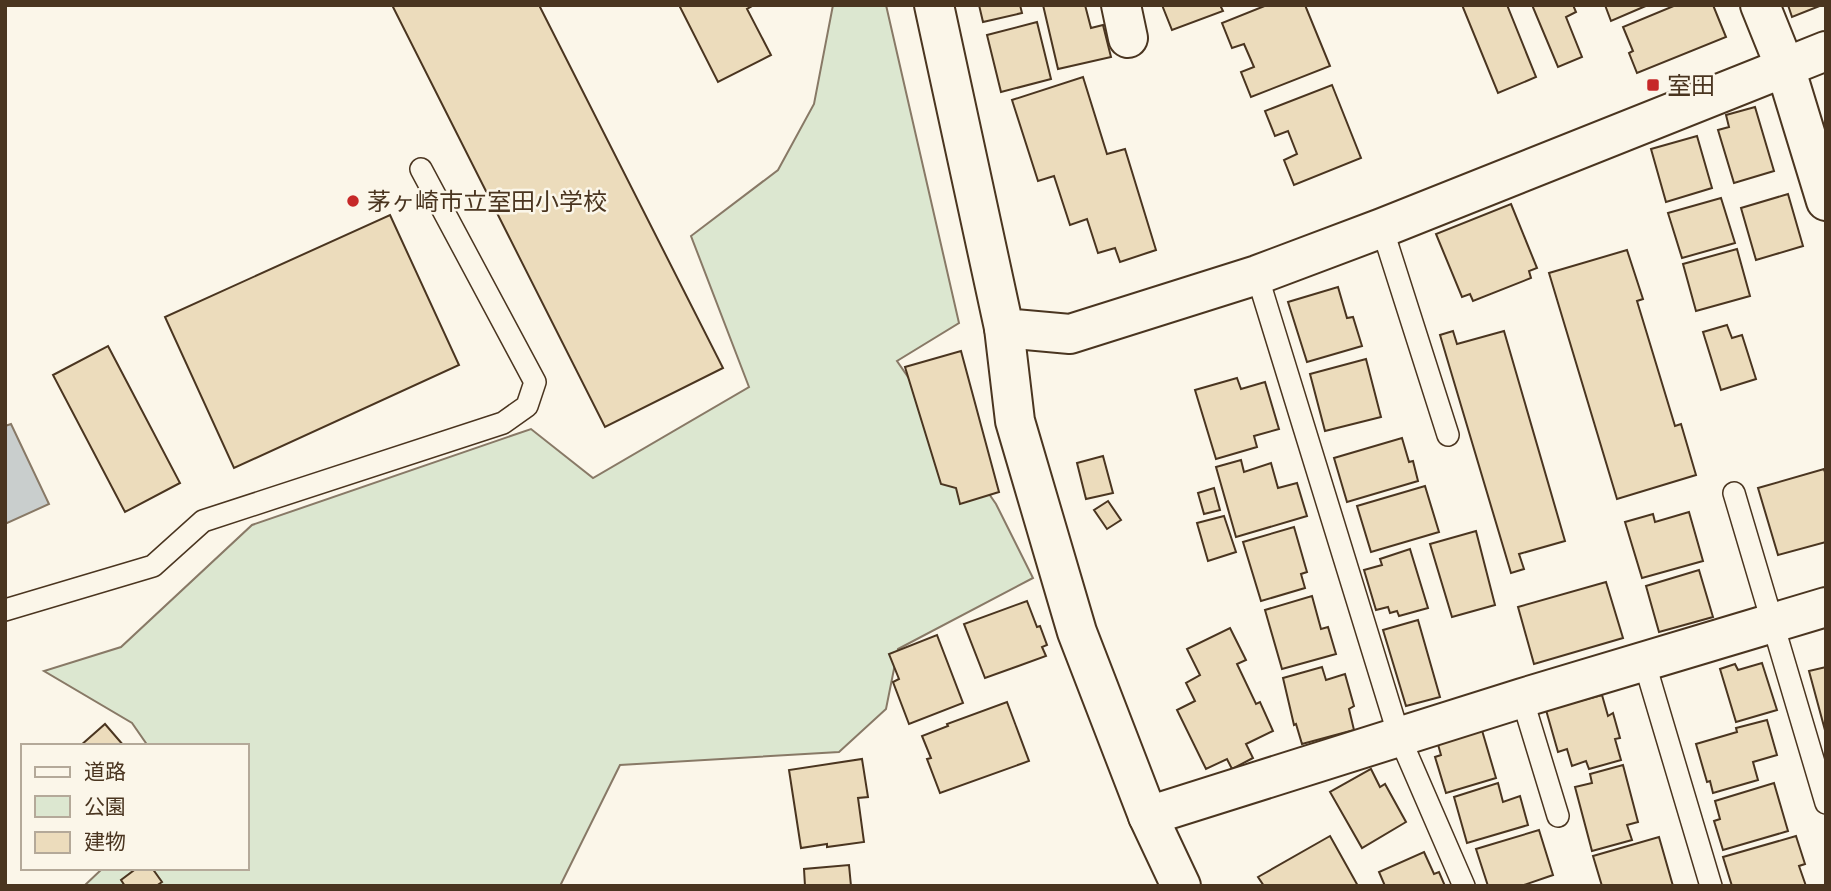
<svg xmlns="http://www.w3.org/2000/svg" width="1831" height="891" font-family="Quicksand,'Noto Sans JP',sans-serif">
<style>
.green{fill:#dce7d0;stroke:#887966;stroke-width:2}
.water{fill:#c9cecd;stroke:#887966;stroke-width:2}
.building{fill:#ecdcbc;stroke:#4a3520;stroke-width:2}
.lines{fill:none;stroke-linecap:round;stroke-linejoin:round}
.service-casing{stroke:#4a3520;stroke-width:24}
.minor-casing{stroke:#4a3520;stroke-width:42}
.tertiary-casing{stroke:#4a3520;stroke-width:42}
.service{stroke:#fbf6e9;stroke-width:21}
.minor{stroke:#fbf6e9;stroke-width:38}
.tertiary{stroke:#fbf6e9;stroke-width:38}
.poi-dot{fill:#c62828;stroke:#fbf6e9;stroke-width:2.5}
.labels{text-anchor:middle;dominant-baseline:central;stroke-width:5;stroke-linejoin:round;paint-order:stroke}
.poi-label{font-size:24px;fill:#4a3520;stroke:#fbf6e9;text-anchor:start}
</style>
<rect width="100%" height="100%" fill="#fbf6e9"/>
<!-- green -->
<polygon class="green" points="833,5 886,5 959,323 897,361 996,504 1033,578 898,649 886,709 839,752 620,765 560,886 84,886 103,868 247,868 247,746 148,746 132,723 44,671 121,647 252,525 531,429 593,478 749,387 691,236 778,170 814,104"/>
<!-- water -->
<polygon class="water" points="11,424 49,504 5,524 5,426"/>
<!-- building -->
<g class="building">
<polygon points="392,5 539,5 723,368 605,427"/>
<polygon points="679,5 754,5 747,9 771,55 718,82"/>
<polygon points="979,5 1020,5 1022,13 983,22"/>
<polygon points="1043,5 1085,5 1091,28 1103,25 1111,57 1058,69"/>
<polygon points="1162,5 1220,5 1223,11 1172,30"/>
<polygon points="1267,5 1305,5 1330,66 1251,97 1241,72 1254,67 1244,44 1232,48 1222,23"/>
<polygon points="1462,5 1507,5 1536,77 1498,93"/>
<polygon points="1532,5 1573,5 1576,12 1566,17 1582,57 1558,67"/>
<polygon points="1605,5 1648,5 1611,21"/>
<polygon points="1676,5 1713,5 1726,37 1637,73 1629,53 1633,51 1623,27"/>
<polygon points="1788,5 1822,5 1792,17"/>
<polygon points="1037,22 1051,79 1001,92 987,35"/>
<polygon points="1083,77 1107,154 1125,149 1156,250 1120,262 1115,248 1098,253 1087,219 1070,225 1054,176 1038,181 1012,100"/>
<polygon points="1332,85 1361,158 1294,185 1284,160 1297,154 1288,131 1275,136 1265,111"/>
<polygon points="1755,107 1774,171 1734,183 1718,130 1729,127 1726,115"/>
<polygon points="1697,136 1712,188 1666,202 1651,149"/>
<polygon points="1788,194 1803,246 1756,260 1741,208"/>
<polygon points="1721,198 1735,243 1682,258 1668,213"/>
<polygon points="1511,204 1537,268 1529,271 1531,278 1473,301 1470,294 1462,297 1436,234"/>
<polygon points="390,215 459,365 234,468 165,317"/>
<polygon points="1737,249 1750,296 1696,311 1683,264"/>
<polygon points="1627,250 1643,299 1637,301 1675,426 1681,424 1696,475 1617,499 1549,273"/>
<polygon points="1338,287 1347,318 1353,317 1362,346 1307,362 1288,302"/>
<polygon points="1727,325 1732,338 1742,335 1756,379 1721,390 1703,332"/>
<polygon points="1453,331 1457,344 1504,331 1565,541 1519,554 1524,569 1511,573 1440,335"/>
<polygon points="108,346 180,483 125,512 53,375"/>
<polygon points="961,351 999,492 960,504 956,488 941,484 905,367"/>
<polygon points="1366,359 1381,417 1325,431 1310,374"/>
<polygon points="1237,378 1241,389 1265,382 1279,429 1254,436 1257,447 1216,459 1195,390"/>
<polygon points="1402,438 1409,462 1413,461 1418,481 1347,502 1334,458"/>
<polygon points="1103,456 1113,493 1086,499 1077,463"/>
<polygon points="1241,460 1244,472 1271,463 1278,488 1297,483 1307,516 1236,537 1216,467"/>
<polygon points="1824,469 1826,476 1826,542 1778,555 1758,488"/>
<polygon points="1425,486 1439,532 1371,552 1357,506"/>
<polygon points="1214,488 1220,510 1204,514 1198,493"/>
<polygon points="1108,501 1121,520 1107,529 1094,510"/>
<polygon points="1689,512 1703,561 1642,578 1625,522 1653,514 1655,522"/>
<polygon points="1224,516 1236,552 1208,561 1197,523"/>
<polygon points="1294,527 1307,572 1301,574 1305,588 1261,601 1243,542"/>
<polygon points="1476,531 1495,605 1452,617 1430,544"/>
<polygon points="1410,549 1428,608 1399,616 1397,611 1390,613 1388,607 1376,610 1364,570 1382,565 1380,559"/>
<polygon points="1699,570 1713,617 1659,632 1646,586"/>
<polygon points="1606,582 1623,638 1534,664 1518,607"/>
<polygon points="1312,596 1321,629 1328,627 1336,654 1282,669 1265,610"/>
<polygon points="1027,601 1037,627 1040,626 1047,645 1042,647 1046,656 985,678 964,624"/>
<polygon points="1418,620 1440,697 1406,706 1383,630"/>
<polygon points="1230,628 1246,660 1237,664 1256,704 1260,702 1273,731 1246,744 1253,758 1232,769 1227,759 1206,769 1177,710 1195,701 1186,683 1200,675 1187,649"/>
<polygon points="937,635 963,703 909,724 893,682 899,679 889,654"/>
<polygon points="1762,663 1777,710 1736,722 1720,669 1735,664 1738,670"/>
<polygon points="1322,667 1326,680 1345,674 1354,706 1349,709 1354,730 1302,744 1296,724 1294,725 1283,678"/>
<polygon points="1826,667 1826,734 1809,671"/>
<polygon points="1602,695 1608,716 1613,713 1620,738 1615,739 1621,760 1589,769 1586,761 1572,766 1567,749 1558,752 1546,710"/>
<polygon points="1007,702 1029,761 940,793 927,759 931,758 922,736 948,726 947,724"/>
<polygon points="1767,720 1777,755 1753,762 1758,780 1713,793 1710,781 1707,782 1696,744 1737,732 1736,728"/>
<polygon points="105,724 124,746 80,746"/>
<polygon points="1481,727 1496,778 1446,793 1435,757 1441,755 1437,741"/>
<polygon points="862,759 868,797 858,798 864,842 827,847 827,844 801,848 789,770"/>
<polygon points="1623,765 1638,822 1627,825 1632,840 1592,851 1575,787 1592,783 1590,774"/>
<polygon points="1371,769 1380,787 1385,784 1406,822 1362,848 1330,792"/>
<polygon points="1498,783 1503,802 1520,796 1528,825 1467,843 1454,797"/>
<polygon points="1774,783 1788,831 1723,850 1714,821 1720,819 1715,801"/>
<polygon points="1539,830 1553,875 1521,886 1488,886 1476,849"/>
<polygon points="1330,836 1358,886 1264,886 1258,877"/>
<polygon points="1796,836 1805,864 1799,866 1806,886 1732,886 1723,857"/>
<polygon points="1659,837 1673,886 1602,886 1593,856"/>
<polygon points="1424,852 1434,874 1439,872 1445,886 1385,886 1379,872"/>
<polygon points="849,865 851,886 805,886 804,869"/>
<polygon points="137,868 152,868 162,882 156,886 125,886 121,880"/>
</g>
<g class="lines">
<defs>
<g id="service">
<polyline points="1382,228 1448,435"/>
<polyline points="1257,275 1399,736 1464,886"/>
<polyline points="1734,493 1826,803"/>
<polyline points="5,610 153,566 203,521 503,423 527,406 535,382 421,169"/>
<polyline points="1644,661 1711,886"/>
<polyline points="1522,698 1558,816"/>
</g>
<g id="minor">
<polyline points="1121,5 1128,38"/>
<polyline points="1760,5 1785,67 1826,201"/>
<polyline points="1004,328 1015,421 1077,632 1148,816 1181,886"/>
<polyline points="1148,816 1522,698 1826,607"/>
</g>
<polyline id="tertiary" points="934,5 1004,328 1070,334 1257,275 1382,228 1826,51"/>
</defs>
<!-- service casing -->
<use href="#service" class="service-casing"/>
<!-- minor casing -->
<use href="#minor" class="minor-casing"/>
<!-- tertiary casing -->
<use href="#tertiary" class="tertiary-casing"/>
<!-- service -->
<use href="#service" class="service"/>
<!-- minor -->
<use href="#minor" class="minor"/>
<!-- tertiary -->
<use href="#tertiary" class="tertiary"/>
</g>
<!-- markers -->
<g class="poi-dot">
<rect x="1646" y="78" width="14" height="14" rx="3.5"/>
<circle cx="353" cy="201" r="7"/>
</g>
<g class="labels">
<!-- poi labels -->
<g class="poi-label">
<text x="1667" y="85">室田</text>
<text x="367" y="201">茅ヶ崎市立室田小学校</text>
</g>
</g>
<!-- border -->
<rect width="1831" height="891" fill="none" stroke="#4a3520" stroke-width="14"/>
<!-- legend -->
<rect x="21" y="744" width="228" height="126" fill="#fbf6e9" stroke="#b4a999" stroke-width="2"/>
<rect x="35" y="767" width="35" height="10" fill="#fbf6e9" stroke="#b4a999" stroke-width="2"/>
<text x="84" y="779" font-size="21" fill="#4a3520">道路</text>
<rect x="35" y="796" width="35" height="21" fill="#dce7d0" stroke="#b4a999" stroke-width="2"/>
<text x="84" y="814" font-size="21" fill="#4a3520">公園</text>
<rect x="35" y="832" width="35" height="21" fill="#ecdcbc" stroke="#b4a999" stroke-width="2"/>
<text x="84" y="849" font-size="21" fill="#4a3520">建物</text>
</svg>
